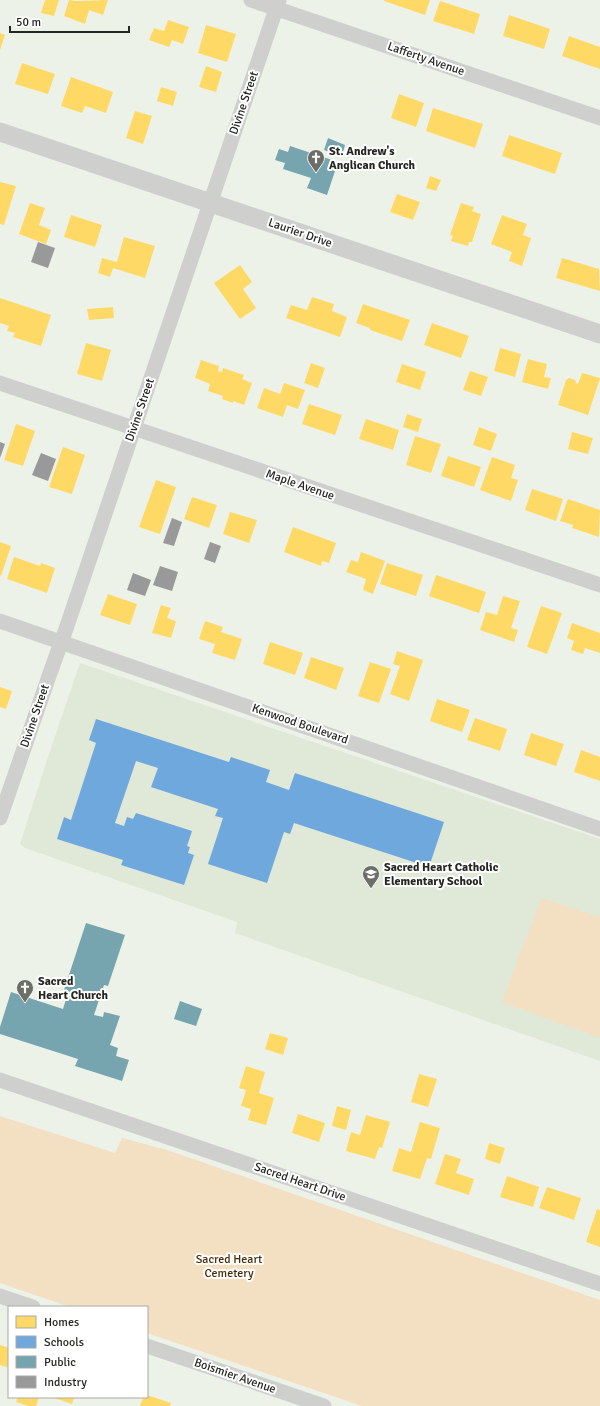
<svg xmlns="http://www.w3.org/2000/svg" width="600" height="1406" font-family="Signika,sans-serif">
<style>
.built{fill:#e0e8d7}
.green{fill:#f3dfc2}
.homes{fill:#ffd966}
.schools{fill:#6fa8dc}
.public{fill:#76a5af}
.industry{fill:#999}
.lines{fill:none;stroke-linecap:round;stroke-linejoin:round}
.minor{stroke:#cfd0ce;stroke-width:15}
.tertiary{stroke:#cfd0ce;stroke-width:19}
.labels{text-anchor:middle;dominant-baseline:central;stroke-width:4;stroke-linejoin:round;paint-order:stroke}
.street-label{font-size:12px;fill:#252822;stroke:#fff}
.poi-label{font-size:12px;font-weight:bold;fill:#252822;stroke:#fff;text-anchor:start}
.park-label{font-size:12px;fill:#482d07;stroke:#fff}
</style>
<rect width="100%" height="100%" fill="#edf2e8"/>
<!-- built -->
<polygon class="built" points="80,663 600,839 600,1061 235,933 237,922 25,848 20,844 49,754"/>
<!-- green -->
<g class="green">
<polygon points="541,898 600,917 600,1038 502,1002"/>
<polygon points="0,1116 115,1153 122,1138 167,1150 600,1300 600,1406 362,1406 147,1333 147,1307 70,1307 0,1283"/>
</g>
<!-- homes -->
<g class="homes">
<polygon points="45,0 59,0 54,16 41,13"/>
<polygon points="69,0 76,1 108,0 103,15 89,10 85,24 64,16"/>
<polygon points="384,0 430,0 425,15 384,1"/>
<polygon points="440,1 480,14 474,34 433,21"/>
<polygon points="509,15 550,29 544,49 503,36"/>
<polygon points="168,20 189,27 183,44 172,40 169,47 149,40 154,28 164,31"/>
<polygon points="206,25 236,34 227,62 198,53"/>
<polygon points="0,33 5,35 0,50"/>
<polygon points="569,36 600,47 600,69 562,56"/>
<polygon points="22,63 55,74 48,94 15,84"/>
<polygon points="206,66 222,72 216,92 199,87"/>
<polygon points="71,77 113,92 106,113 85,106 82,113 61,106"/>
<polygon points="161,87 177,92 173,106 157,101"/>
<polygon points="399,94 424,103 416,127 391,118"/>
<polygon points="433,108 483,124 475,148 426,131"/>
<polygon points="135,111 152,116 143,144 126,138"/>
<polygon points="509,135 562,153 555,174 502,156"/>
<polygon points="430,176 441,180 436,191 426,188"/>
<polygon points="0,182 16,186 4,225 0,224"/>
<polygon points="397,194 420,202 413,220 390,212"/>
<polygon points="30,203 45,208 39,225 51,230 46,244 19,234"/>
<polygon points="461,203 474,207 472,211 481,214 472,242 469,242 468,246 451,241 453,236 450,235"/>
<polygon points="71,215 102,225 95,247 64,237"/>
<polygon points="502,215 527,224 523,235 531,238 522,266 509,261 512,252 491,244"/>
<polygon points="124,237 155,246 145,278 113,268 110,277 98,273 102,258 117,262"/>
<polygon points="562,258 599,269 600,291 556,278"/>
<polygon points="240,265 252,282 243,289 256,308 240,319 214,283"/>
<polygon points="312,297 334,304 332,311 347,317 340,337 286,318 291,305 307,310"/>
<polygon points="0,298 51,315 41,346 13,337 15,333 7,331 9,326 0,323"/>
<polygon points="363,304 410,320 402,341 370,330 370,328 356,323"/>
<polygon points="113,307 114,318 89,320 87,309"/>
<polygon points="432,323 469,336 461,358 424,345"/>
<polygon points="86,343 111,350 102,381 77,374"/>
<polygon points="500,348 521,354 515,377 494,371"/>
<polygon points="528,359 547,364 544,377 551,378 548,389 522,382"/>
<polygon points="201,360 219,366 218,371 222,372 223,368 244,375 242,379 252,383 244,405 233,401 233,403 222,399 223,396 208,391 210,384 195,378"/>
<polygon points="311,363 325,368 318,388 304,383"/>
<polygon points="402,364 426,372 420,390 396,382"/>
<polygon points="470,371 488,377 481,396 463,390"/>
<polygon points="582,373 600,378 588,415 558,405 566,380 569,378 575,380 576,383 578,384"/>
<polygon points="284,383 305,390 298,409 287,405 283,417 257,408 264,388 280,394"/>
<polygon points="309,404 342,415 335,435 302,424"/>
<polygon points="407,414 422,419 418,432 403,427"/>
<polygon points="366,419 399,430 393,450 359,439"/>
<polygon points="16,424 35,431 23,466 4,460"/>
<polygon points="479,427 497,434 491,451 473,445"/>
<polygon points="572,432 593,438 588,454 568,449"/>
<polygon points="415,436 441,444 431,473 406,465"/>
<polygon points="63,447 85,455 72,494 49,487"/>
<polygon points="448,456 481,467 474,487 441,476"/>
<polygon points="492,457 515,465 511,478 518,480 511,501 480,490"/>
<polygon points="156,480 176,487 160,534 139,527"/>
<polygon points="532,489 563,499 556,521 525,510"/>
<polygon points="192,497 217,505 209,528 184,519"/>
<polygon points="568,499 600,510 599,537 572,528 573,525 560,521"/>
<polygon points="230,512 257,520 249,543 223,534"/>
<polygon points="293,527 336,543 329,563 322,561 321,566 284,552"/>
<polygon points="0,542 11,546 1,576 0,575"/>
<polygon points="361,552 385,561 373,594 363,590 366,579 346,572 351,560 358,562"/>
<polygon points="14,557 40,566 41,563 55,568 47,593 7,579"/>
<polygon points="387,563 423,575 416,596 380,584"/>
<polygon points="436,575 486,592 479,613 429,596"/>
<polygon points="108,594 137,604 130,625 100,615"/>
<polygon points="503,596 520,601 511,628 518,630 514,642 480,630 486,612 497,615"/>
<polygon points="161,605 171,608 167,618 176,621 171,638 152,633"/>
<polygon points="541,606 562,613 547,654 527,647"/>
<polygon points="205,621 223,627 221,632 242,639 235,660 212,653 215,644 199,639"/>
<polygon points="572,623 600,633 600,653 585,648 583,654 571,650 574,641 567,638"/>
<polygon points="270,642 303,653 295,675 263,664"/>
<polygon points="397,651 423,660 409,701 390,694 400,666 393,664"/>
<polygon points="311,657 344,668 336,690 304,678"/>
<polygon points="370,662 391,669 379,703 358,696"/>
<polygon points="0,687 12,691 6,709 0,707"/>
<polygon points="437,699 470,710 462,732 430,721"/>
<polygon points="475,718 507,729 500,751 467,740"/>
<polygon points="531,733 564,744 556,766 524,755"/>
<polygon points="581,750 600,757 600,781 574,772"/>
<polygon points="270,1033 288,1038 283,1055 265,1049"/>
<polygon points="246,1066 265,1072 259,1093 274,1098 266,1125 248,1120 251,1109 241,1106 246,1090 239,1088"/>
<polygon points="419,1074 437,1079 428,1107 411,1102"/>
<polygon points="337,1106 351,1110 346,1130 332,1126"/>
<polygon points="298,1114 325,1123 319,1142 292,1133"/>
<polygon points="366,1115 390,1122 382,1148 379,1147 375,1159 346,1151 351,1132 360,1135"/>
<polygon points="420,1122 440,1128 431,1159 427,1158 420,1179 392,1171 399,1148 411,1152"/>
<polygon points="489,1143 505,1148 500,1164 485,1159"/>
<polygon points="445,1154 461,1159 456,1173 474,1179 469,1195 435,1184"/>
<polygon points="507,1176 539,1187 533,1207 500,1197"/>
<polygon points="547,1187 581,1198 574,1220 539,1208"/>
<polygon points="597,1209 600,1210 600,1247 586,1242"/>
<polygon points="0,1345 9,1348 9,1368 0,1365"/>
<polygon points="147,1395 171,1403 170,1406 140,1406 143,1397 147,1397"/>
<polygon points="18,1397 39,1397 36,1406 28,1406 16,1402"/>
<polygon points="51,1397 74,1397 72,1404"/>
</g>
<!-- schools -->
<polygon class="schools" points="96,719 229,762 231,757 270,770 266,782 289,790 295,773 444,822 429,867 294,823 290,834 284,832 267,883 208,864 223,818 215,816 218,809 151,787 158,768 136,761 115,823 124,826 127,817 133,819 136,813 192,831 187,846 190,847 188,853 194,855 184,885 121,865 123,860 57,839 64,817 71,820 96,743 89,740"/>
<!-- public -->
<g class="public">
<polygon points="328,138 345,145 342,156 324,150"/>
<polygon points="290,146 338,162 327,195 307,188 311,178 283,169 285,163 275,160 279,149 288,152"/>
<polygon points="86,923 125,935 108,986 104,985 94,1015 103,1017 104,1012 120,1016 110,1045 118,1048 116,1056 129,1060 122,1081 75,1066 78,1059 0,1034 0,1027 11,992 63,1009 67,996 64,990"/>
<polygon points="180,1001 202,1009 196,1026 174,1019"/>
</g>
<!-- industry -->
<g class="industry">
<polygon points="38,242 55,248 48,268 31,262"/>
<polygon points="0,442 5,444 0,458"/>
<polygon points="41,453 56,459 48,481 32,475"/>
<polygon points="172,518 182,522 174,546 163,543"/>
<polygon points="210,542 221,546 215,563 204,559"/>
<polygon points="160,566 178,572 172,591 153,585"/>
<polygon points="133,573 151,580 145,596 127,590"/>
</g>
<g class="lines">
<!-- minor -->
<g class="minor">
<polyline points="251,0 600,118"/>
<polyline points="0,383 600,585"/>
<polyline points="0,621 600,829"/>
<polyline points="0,818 49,676 67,626 279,0"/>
<polyline points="0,1080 600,1284"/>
<polyline points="0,1296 33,1307"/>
<polyline points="147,1346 324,1406"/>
</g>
<!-- tertiary -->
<polyline class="tertiary" points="0,132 600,334"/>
</g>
<!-- icons -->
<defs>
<symbol id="church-pin" viewBox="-11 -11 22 30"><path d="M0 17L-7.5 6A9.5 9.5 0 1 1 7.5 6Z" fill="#6b6f67" stroke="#fff"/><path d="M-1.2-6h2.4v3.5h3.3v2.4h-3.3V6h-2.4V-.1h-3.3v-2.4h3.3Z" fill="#fff"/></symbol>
<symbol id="school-pin" viewBox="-11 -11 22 30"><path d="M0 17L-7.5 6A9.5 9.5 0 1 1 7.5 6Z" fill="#6b6f67" stroke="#fff"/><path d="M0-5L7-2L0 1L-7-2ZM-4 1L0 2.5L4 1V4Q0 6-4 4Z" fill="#fff"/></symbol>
</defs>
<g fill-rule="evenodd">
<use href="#church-pin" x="306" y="148" width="20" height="27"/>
<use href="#school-pin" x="361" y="864" width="20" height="27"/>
<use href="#church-pin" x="15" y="978" width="20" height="27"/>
</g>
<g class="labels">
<!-- street labels -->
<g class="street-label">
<text transform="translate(426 59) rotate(19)">Lafferty Avenue</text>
<text transform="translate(244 103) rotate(-71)">Divine Street</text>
<text transform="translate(300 233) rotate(19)">Laurier Drive</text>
<text transform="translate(140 410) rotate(-71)">Divine Street</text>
<text transform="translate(300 485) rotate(19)">Maple Avenue</text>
<text transform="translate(35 716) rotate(-71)">Divine Street</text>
<text transform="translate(300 724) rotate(19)">Kenwood Boulevard</text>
<text transform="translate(300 1182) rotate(19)">Sacred Heart Drive</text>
<text transform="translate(235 1376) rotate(19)">Boismier Avenue</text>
</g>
<!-- poi labels -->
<g class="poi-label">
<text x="329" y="151">St. Andrew's<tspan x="329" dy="14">Anglican Church</tspan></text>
<text x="384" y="867">Sacred Heart Catholic<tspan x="384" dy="14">Elementary School</tspan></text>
<text x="38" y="981">Sacred<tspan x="38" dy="14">Heart Church</tspan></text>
</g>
<!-- park labels -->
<g class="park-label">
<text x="229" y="1259">Sacred Heart<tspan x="229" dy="14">Cemetery</tspan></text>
</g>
</g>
<!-- legend -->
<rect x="8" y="1306" width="140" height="92" fill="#ffffff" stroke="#a8a9a7"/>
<rect x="16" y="1316" width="20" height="12" fill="#ffd966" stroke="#a8a9a7"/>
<text x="44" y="1326" font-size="12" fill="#252822">Homes</text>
<rect x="16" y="1336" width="20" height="12" fill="#6fa8dc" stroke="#a8a9a7"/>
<text x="44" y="1346" font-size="12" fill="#252822">Schools</text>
<rect x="16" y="1356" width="20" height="12" fill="#76a5af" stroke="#a8a9a7"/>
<text x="44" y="1366" font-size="12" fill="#252822">Public</text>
<rect x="16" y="1376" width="20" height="12" fill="#999999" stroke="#a8a9a7"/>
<text x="44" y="1386" font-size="12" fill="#252822">Industry</text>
<!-- scale -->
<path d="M10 26v6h119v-6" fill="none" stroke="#252822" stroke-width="2"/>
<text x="16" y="26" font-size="12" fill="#252822" stroke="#ffffff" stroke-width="3" paint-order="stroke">50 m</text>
</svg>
